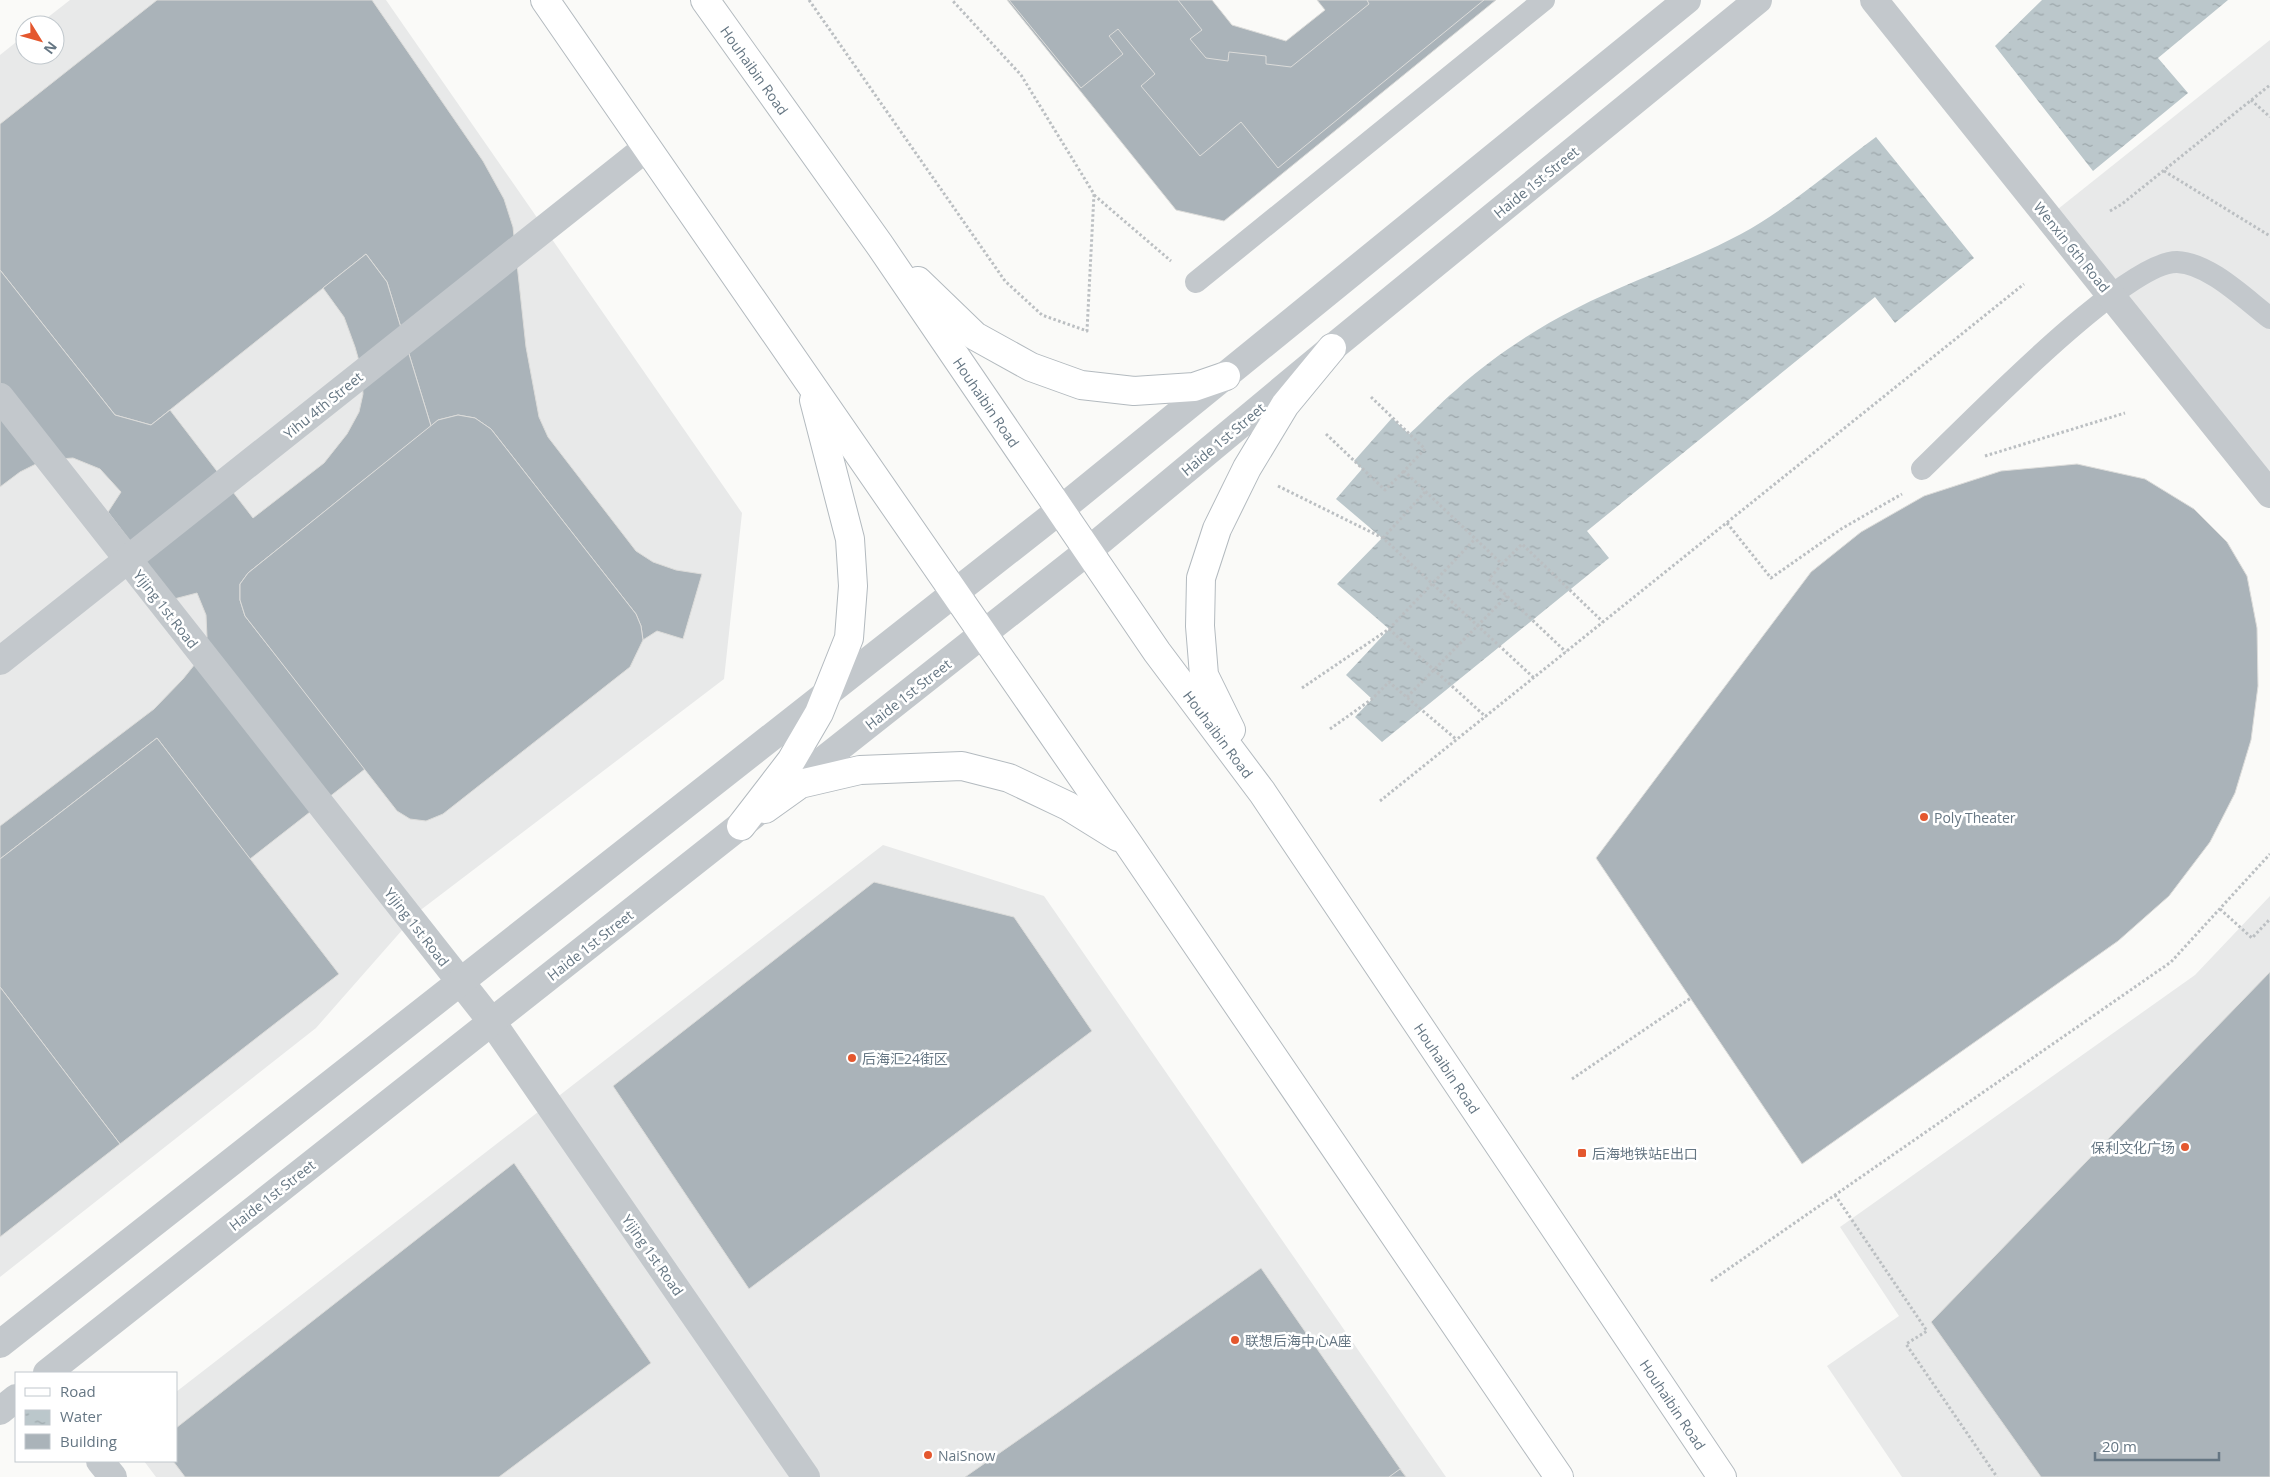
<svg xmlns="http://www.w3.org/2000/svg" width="2270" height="1477" font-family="'Open Sans','Noto Sans SC',sans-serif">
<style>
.built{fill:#e8e9e9}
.water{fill:url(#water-ripples)}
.building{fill:#aab3b9;stroke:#dcdcda}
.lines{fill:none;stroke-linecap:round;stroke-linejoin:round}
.secondary-casing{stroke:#b3babf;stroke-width:30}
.path{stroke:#bbbfc2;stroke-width:3;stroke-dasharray:2.5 2.5;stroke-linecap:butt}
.service{stroke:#c3c8cc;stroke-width:22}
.minor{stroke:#c3c8cc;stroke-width:28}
.tertiary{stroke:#c3c8cc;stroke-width:28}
.secondary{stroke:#fff;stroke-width:28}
.poi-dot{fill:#e4572e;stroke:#fff;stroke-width:2}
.labels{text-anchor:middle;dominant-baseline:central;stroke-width:5;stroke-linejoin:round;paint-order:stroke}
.street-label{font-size:14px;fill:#657683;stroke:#fff}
.poi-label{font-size:14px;fill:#657683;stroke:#fff;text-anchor:start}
</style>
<defs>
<pattern id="water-ripples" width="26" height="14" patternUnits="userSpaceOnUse" patternTransform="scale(1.25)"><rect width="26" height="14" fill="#bbc7cb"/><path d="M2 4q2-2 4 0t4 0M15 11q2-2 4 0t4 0" fill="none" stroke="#9ca6aa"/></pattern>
</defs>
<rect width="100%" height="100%" fill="#fafaf8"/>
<!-- built -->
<g class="built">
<polygon points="70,0 386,0 742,513 724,679 418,912 316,1028 0,1277 0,55 25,35 25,55 55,55 55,25 38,25"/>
<polygon points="2270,40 2270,494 2048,217"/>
<polygon points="883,845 1044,896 1446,1477 156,1477 144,1461 176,1461 176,1392"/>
<polygon points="2270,896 2270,1477 1902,1477 1827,1366 1899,1316 1840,1227 2195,975"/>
</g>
<!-- water -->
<g class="water">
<polygon points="2042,0 2228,0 2158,58 2188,93 2093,171 1995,46"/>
<path d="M1876,137L1974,258L1895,323L1875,297L1587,531L1609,558L1382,742L1355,717L1372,699L1346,675L1389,629L1337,584L1382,538L1336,499L1362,469L1354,461L1392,418L1409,434C1425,420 1439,404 1456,390C1489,360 1535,329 1575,309C1629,281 1687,263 1741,234C1789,208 1832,169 1876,137Z"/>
</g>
<!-- building -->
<g class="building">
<polygon points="157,0 372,0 483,161 504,199 513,227 526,347 539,417 548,437 636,551 653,562 676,570 702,574 683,639 657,631 643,640 641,626 636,614 491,429 475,418 458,415 438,420 431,426 387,282 366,254 151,425 115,415 0,270 0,124"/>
<polygon points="1007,0 1212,0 1232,25 1286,41 1325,10 1317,0 1496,0 1224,221 1176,210"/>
<polygon points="1009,0 1178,0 1202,30 1190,39 1206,58 1228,61 1229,52 1266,56 1266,64 1291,67 1369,4 1367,0 1484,0 1278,168 1241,122 1200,156 1141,86 1155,74 1118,29 1109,36 1123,54 1081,88"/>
<polygon points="366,254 387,282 431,426 248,573 240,584 240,600 245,616 365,769 250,859 157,738 0,859 0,826 154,709 183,679 199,659 207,637 206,615 197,593 174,599 108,512 121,492 100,469 73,458 44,460 20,472 0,487 0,270 115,415 151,425 170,410 253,518 324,463 347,434 359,412 363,394 361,368 355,347 344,317 323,288"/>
<polygon points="458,415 475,418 491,429 636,614 641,626 643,640 630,667 443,814 426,821 410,819 397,811 245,616 240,600 240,584 248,573 438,420"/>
<polygon points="2077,464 2145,479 2194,509 2227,542 2247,576 2257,628 2258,686 2251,740 2235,793 2210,842 2169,896 2118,941 1802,1164 1596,858 1811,572 1861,532 1924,496 2001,471"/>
<polygon points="157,738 339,974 120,1144 0,987 0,859"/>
<polygon points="874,882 1014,917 1092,1031 749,1289 613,1086"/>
<polygon points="2270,972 2270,1477 2041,1477 1931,1322"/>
<polygon points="0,987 120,1144 0,1237"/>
<polygon points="514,1163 651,1363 499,1477 185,1477 173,1461 176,1461 176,1428"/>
<polygon points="1261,1268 1406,1477 965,1477 1057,1413"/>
<polygon points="1400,1469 1406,1477 1389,1477"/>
</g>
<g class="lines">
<defs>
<g id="secondary">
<polyline points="545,0 1129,845 1559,1477"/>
<path id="s1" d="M705,0L879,244L1157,652L1262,792L1722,1477"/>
<polyline points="918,281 975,336 1031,367 1081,385 1134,391 1194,387 1226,376"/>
<polyline points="1231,730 1204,675 1200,626 1201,578 1217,529 1247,468 1285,405 1332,348"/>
<polyline points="765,809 800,784 860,770 962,766 1009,778 1068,806 1118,837"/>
<polyline points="741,826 791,761 819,713 849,638 853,586 850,539 814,400"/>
</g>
</defs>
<!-- secondary casing -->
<use href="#secondary" class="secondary-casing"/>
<!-- path -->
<g class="path">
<polyline points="809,0 1005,281 1042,315 1087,331 1094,194 1021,75 952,0"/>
<polyline points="2251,100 2270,117"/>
<polyline points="2164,171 2270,236"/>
<polyline points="1094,195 1171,261"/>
<polyline points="2110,211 2122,204 2270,85"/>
<polyline points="1371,397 1425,449 1404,471 1502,564 1522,544 1603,622"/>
<polyline points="1326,434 1385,490 1404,471"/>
<polyline points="1985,456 2125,413"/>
<polyline points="1278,486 1383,538 1534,678"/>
<polyline points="1727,523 1771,578 1841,529 1902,494"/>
<polyline points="1383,538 1425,492"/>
<polyline points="1502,564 1489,579 1566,652"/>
<polyline points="1389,629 1486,717"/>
<polyline points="1302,688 1389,629 1475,539"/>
<polyline points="1407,697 1507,596"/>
<polyline points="1330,729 1372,699 1389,682 1457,740"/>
<polyline points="1380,801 2024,284"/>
<polyline points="2220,909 2252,938 2270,919"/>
<polyline points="1572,1079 1691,998"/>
<polyline points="1835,1195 1927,1331 1906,1344 1997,1477"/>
<polyline points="1711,1281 2171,962 2270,854"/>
</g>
<!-- service -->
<g class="service">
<polyline points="1196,282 1544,0"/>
<path d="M1922,469C1965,428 2125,261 2177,262C2209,263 2245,299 2270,318"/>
</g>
<!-- minor -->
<g class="minor">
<polyline points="1874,0 2270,494"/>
<polyline points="0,397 492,1022 806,1477"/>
<polyline points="0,661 646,148"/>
<polyline points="100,1461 113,1477"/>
</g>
<!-- tertiary -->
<g class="tertiary">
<polyline points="0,1344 1060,510 1687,0"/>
<polyline points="47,1373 1088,551 1332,348 1758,0"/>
<polyline points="0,1411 16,1398"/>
</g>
<!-- secondary -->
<use href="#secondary" class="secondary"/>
</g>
<!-- markers -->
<g class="poi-dot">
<circle cx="1924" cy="817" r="5"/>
<circle cx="852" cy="1058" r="5"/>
<circle cx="2185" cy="1147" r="5"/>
<rect x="1577" y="1148" width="10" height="10" rx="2.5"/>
<circle cx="1235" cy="1340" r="5"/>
<circle cx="928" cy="1455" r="5"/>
</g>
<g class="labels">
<!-- street labels -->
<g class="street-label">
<text stroke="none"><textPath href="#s1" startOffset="86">Houhaibin Road</textPath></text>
<text transform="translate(1536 182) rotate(-39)">Haide 1st Street</text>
<text transform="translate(2072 247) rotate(51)">Wenxin 6th Road</text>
<text stroke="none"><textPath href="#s1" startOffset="491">Houhaibin Road</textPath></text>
<text transform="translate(323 405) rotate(-39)">Yihu 4th Street</text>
<text transform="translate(1223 439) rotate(-40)">Haide 1st Street</text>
<text transform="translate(166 609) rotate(52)">Yijing 1st Road</text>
<text transform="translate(908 694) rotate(-38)">Haide 1st Street</text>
<text stroke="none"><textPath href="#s1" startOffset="896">Houhaibin Road</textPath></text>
<text transform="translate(417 927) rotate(52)">Yijing 1st Road</text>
<text transform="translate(590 945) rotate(-38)">Haide 1st Street</text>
<text stroke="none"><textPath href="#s1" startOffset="1301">Houhaibin Road</textPath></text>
<text transform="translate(272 1195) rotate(-38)">Haide 1st Street</text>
<text transform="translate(653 1255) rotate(55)">Yijing 1st Road</text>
<text stroke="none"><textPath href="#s1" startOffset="1706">Houhaibin Road</textPath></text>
</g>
<!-- poi labels -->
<g class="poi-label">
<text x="1934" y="817">Poly Theater</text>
<text x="862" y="1058">后海汇24街区</text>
<text x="2175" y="1147" text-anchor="end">保利文化广场</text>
<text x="1592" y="1153">后海地铁站E出口</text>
<text x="1245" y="1340">联想后海中心A座</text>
<text x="938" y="1455">NaiSnow</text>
</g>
</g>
<!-- legend -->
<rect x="15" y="1372" width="162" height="90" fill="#ffffff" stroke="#c1c8cd"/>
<rect x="25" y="1388" width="25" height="8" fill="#ffffff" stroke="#c1c8cd"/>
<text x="60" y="1397" font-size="15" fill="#657683">Road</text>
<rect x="25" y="1410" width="25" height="15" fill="url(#water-ripples)" stroke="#c1c8cd"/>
<text x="60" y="1422" font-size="15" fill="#657683">Water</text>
<rect x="25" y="1434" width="25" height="15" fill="#aab3b9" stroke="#c1c8cd"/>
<text x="60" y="1447" font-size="15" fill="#657683">Building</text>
<!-- north arrow -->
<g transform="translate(40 40) rotate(127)"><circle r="24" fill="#ffffff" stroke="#c1c8cd"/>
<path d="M0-4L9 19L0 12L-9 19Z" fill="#e4572e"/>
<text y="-8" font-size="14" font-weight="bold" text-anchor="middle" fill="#657683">N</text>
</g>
<!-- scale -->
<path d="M2095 1452v8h124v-8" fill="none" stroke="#657683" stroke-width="2.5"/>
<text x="2102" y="1452" font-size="15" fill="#657683" stroke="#ffffff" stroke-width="4" paint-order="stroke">20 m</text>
</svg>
